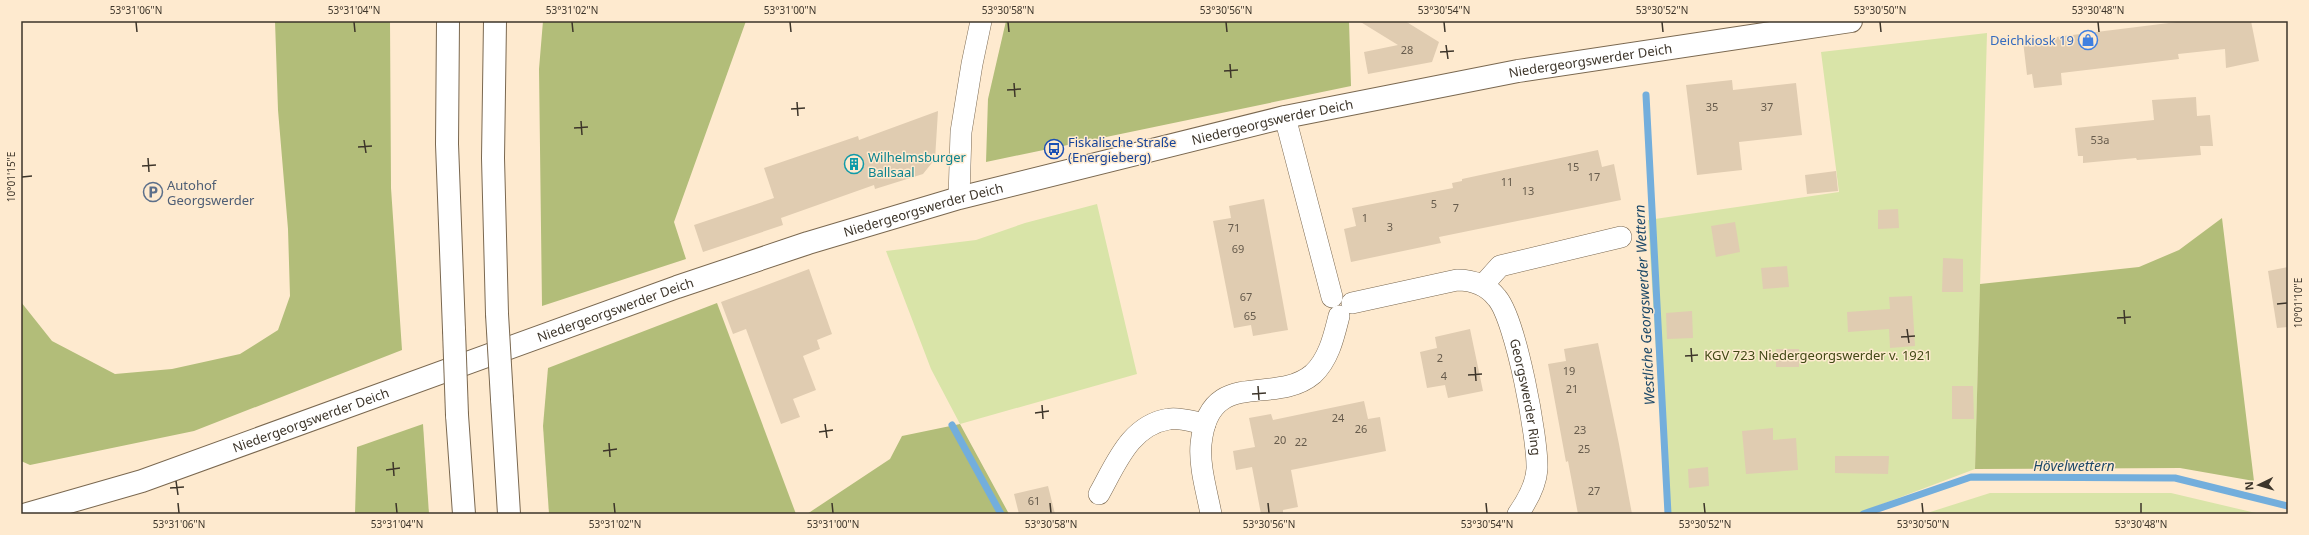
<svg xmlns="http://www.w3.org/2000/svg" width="2309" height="535" font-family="'Noto Sans',sans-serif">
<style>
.green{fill:#d9e4a8}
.forest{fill:#b2bd79}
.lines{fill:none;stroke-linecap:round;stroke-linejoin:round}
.stream{stroke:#73aedc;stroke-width:7}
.building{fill:#e0ccb1}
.minor-casing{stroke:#7a6850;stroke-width:22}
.tertiary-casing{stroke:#7a6850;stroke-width:24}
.trunk-casing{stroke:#7a6850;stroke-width:24}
.minor{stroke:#fff;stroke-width:21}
.tertiary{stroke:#fff;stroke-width:22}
.trunk{stroke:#fff;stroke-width:22}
.trunk-bridge-casing{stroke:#7a6850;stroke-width:24;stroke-linecap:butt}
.trunk-bridge{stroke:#fff;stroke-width:22}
.ticks{fill:none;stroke:#3d352a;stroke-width:1.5}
.labels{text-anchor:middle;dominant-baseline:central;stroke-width:3;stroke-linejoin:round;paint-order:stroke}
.number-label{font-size:11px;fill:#665b4c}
.shop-label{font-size:13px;fill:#366cbe;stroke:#feeacf;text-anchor:end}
.street-label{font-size:13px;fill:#3d352a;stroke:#feeacf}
.transit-label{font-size:13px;fill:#164399;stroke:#feeacf;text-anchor:start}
.culture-label{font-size:13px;fill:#0d838f;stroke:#feeacf;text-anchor:start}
.service-label{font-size:13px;fill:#4e5e75;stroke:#feeacf;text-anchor:start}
.park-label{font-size:13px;fill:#424916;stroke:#feeacf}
.water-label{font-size:14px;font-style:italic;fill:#1c4868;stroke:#feeacf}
.neatline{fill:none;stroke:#3d352a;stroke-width:1.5}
.ticks-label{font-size:10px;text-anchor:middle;fill:#3d352a}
</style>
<rect width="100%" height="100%" fill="#feeacf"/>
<!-- green -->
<g class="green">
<polygon points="1987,33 1975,469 1856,514 1666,514 1648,220 1839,192 1821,52"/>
<polygon points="1097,204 1137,374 960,424 931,369 886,251 976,240 1025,223"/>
<polygon points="1990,493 2171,493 2260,514 1924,514"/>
</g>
<!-- forest -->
<g class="forest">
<polygon points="275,21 390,21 391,188 402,350 194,431 30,465 21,461 21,302 52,341 115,374 172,369 240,354 278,330 290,296 288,229 278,110"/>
<polygon points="543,21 746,21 674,222 686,259 542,306 539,69"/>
<polygon points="1006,21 1349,21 1351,86 986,162 988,99"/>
<polygon points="2222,218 2254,481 2180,468 1975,469 1980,284 2139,267 2179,250"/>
<polygon points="717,303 796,514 549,514 543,426 548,368"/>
<polygon points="423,424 429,514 355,514 357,447"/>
<polygon points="960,424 1009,514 807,514 890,459 902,436"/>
</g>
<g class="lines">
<!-- stream -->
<g class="stream">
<polyline points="1646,95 1668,514"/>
<polyline points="952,425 1001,514"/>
<polyline points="1863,514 1971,477 2175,478 2288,506"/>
</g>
</g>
<!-- building -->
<g class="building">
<polygon points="1359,21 1405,21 1439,42 1432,62 1368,74 1364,52 1398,45"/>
<polygon points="2185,21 2251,21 2259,61 2226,68 2225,49 2178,54 2179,59 2061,73 2062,85 2034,88 2032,74 2027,75 2023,41"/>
<polygon points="1732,80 1733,90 1796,83 1802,135 1739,142 1742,170 1697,175 1686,85"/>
<polygon points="2196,97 2197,116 2210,115 2213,146 2200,146 2201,155 2137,160 2136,158 2083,163 2083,156 2078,156 2075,128 2154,120 2152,100"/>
<polygon points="938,111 935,159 923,174 875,189 874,185 781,218 783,225 703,252 694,225 774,198 764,168 858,136 859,140"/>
<polygon points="1598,150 1602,167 1614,164 1621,200 1439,237 1441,243 1351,262 1344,229 1356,226 1352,208 1453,188 1452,183 1462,181 1462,179"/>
<polygon points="1836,171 1838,191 1807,194 1805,175"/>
<polygon points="1264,199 1288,330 1253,336 1251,325 1234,328 1213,221 1231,218 1229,206"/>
<polygon points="1898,209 1899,228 1878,229 1878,210"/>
<polygon points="1735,222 1740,252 1716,257 1711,226"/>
<polygon points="1943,258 1963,259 1963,292 1942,292"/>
<polygon points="1787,266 1789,287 1763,289 1761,268"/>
<polygon points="2288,267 2288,327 2277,328 2268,271"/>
<polygon points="809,269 832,334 817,340 820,349 803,356 816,390 793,399 800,417 781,424 746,329 733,334 721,302"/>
<polygon points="1912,296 1915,346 1890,348 1889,329 1848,332 1847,312 1890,309 1889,297"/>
<polygon points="1692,311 1693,338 1667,339 1666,313"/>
<polygon points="1470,329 1483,391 1448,398 1445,385 1427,388 1420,352 1437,348 1435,337"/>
<polygon points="1598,343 1619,444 1632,514 1578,514 1568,461 1566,462 1548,364 1566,361 1564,349"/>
<rect x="1776" y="349" width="23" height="18"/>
<polygon points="1952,386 1973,386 1974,419 1952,419"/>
<polygon points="1364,401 1368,419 1380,417 1386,451 1291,470 1298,507 1283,510 1283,514 1261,514 1252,467 1236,470 1233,451 1255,447 1249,418 1271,414 1273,420"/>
<polygon points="1773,428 1773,440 1796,438 1798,470 1746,474 1742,431"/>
<polygon points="1835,456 1889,456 1888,474 1835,473"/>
<polygon points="1708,467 1709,486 1689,488 1688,469"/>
<polygon points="1048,486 1055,514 1019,514 1014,494"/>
</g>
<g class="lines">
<defs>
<g id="minor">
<polyline points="1285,117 1332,297"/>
<polyline points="959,198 961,132 972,64 981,21"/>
<polyline points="1483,285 1500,266 1621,237"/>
<path id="s1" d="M1352,303L1457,280C1474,280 1487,285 1497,298C1516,320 1538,439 1537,469C1536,485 1527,501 1518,514"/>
<path d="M1099,494C1116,464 1130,425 1169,419C1179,417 1194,422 1205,424"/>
<path d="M1211,514C1207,492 1199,467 1201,444C1209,365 1274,407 1313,374C1329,359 1334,336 1339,316"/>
</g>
<g id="tertiary">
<path id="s2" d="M27,514L142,481L677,287L808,243L959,198L1285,117L1518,71L1851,21"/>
</g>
<g id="trunk">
<polyline points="448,21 447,144 454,330"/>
<polyline points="495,21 493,158 497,314"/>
<polyline points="502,399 509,514"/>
<polyline points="457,415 464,514"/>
</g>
</defs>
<!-- minor casing -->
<use href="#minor" class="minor-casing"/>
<!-- tertiary casing -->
<use href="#tertiary" class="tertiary-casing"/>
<!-- trunk casing -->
<use href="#trunk" class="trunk-casing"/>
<!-- minor -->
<use href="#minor" class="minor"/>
<!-- tertiary -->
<use href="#tertiary" class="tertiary"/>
<!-- trunk -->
<use href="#trunk" class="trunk"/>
<defs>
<g id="trunk-bridge">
<polyline points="497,314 502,399"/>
<polyline points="454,330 457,415"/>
</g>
</defs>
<!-- trunk-bridge casing -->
<use href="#trunk-bridge" class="trunk-bridge-casing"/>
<!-- trunk-bridge -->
<use href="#trunk-bridge" class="trunk-bridge"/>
</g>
<!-- ticks -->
<path class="ticks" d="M136,22L137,32M354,22L355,32M572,22L573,32M790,22L791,32M1008,22L1009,32M1226,22L1227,32M1444,22L1445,32M1662,22L1663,32M1880,22L1881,32M2098,22L2099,32M1446,45L1448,59M1440,52L1454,51M1230,64L1231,78M1224,71L1238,70M1014,83L1015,97M1007,90L1021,89M797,102L798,116M791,109L805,108M581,121L582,135M574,128L588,127M364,140L366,153M358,147L372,146M148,158L149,172M142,166L156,165M22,177L32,176M2277,304L2287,303M2124,310L2125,324M2117,318L2131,317M1907,329L1909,343M1901,337L1915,336M1691,348L1692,362M1685,356L1698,355M1475,367L1476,381M1468,375L1482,374M1258,386L1259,400M1252,394L1266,393M1042,405L1043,419M1035,413L1049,411M825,424L827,438M819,432L833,430M609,443L610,457M603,451L617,449M393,462L394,476M386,470L400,468M176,481L178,495M170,488L184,487M178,503L179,513M396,503L397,513M614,503L615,513M832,503L833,513M1050,503L1051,513M1268,503L1269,513M1486,503L1487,513M1704,503L1705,513M1922,503L1923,513M2141,503V513"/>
<!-- icons -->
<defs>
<symbol id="shop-ring" viewBox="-11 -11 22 22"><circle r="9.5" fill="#feeacf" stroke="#3f7fe0" stroke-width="1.5"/><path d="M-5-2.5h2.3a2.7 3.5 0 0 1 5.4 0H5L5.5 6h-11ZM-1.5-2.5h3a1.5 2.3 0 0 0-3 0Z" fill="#3f7fe0"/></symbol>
<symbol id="bus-ring" viewBox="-11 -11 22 22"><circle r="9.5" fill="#feeacf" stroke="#1a4fb4" stroke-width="1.5"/><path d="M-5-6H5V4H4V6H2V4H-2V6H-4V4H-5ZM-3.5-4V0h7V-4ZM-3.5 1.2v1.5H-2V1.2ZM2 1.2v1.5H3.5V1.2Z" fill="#1a4fb4"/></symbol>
<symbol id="building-ring" viewBox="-11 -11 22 22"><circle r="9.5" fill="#feeacf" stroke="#0f9aa8" stroke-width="1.5"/><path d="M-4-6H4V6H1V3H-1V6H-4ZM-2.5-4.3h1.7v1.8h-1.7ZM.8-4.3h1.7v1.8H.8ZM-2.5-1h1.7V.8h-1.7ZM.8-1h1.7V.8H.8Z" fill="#0f9aa8"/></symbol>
<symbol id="parking-ring" viewBox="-11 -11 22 22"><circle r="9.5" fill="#feeacf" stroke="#5c6f8a" stroke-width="1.5"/><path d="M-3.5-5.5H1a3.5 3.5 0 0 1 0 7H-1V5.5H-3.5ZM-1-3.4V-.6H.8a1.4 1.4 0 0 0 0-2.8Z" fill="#5c6f8a"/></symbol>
</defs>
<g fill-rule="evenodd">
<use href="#shop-ring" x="2077" y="29" width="22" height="22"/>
<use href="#bus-ring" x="1043" y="138" width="22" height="22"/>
<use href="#building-ring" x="843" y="153" width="22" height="22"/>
<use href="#parking-ring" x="142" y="181" width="22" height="22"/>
</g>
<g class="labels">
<!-- number labels -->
<g class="number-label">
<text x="1407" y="49">28</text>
<text x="1712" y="106">35</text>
<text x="1767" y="106">37</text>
<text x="2100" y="139">53a</text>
<text x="1573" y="166">15</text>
<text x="1594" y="176">17</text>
<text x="1507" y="181">11</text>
<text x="1528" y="190">13</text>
<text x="1434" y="203">5</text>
<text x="1456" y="207">7</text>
<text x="1365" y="217">1</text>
<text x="1390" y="226">3</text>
<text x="1234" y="227">71</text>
<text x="1238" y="248">69</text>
<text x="1246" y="296">67</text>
<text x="1250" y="315">65</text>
<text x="1440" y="357">2</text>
<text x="1569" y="370">19</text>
<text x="1444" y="375">4</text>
<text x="1572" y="388">21</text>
<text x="1338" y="417">24</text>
<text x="1361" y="428">26</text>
<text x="1580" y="429">23</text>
<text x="1280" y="439">20</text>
<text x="1301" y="441">22</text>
<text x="1584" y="448">25</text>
<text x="1594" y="490">27</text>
<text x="1034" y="500">61</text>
</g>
<!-- shop labels -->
<g class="shop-label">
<text x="2074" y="40">Deichkiosk 19</text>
</g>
<!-- street labels -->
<g class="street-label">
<text stroke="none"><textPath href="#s2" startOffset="1631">Niedergeorgswerder Deich</textPath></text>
<text stroke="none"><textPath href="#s2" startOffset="1307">Niedergeorgswerder Deich</textPath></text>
<text stroke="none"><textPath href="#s2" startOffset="947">Niedergeorgswerder Deich</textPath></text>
<text stroke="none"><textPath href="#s2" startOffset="623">Niedergeorgswerder Deich</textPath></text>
<text stroke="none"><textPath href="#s1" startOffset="257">Georgswerder Ring</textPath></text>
<text stroke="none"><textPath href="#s2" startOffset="299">Niedergeorgswerder Deich</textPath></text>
</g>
<!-- transit labels -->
<g class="transit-label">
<text x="1068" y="142">Fiskalische Straße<tspan x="1068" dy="15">(Energieberg)</tspan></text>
</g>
<!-- culture labels -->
<g class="culture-label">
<text x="868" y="157">Wilhelmsburger<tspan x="868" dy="15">Ballsaal</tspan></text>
</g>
<!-- service labels -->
<g class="service-label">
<text x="167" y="185">Autohof<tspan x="167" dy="15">Georgswerder</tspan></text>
</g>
<!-- park labels -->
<g class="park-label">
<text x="1818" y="355">KGV 723 Niedergeorgswerder v. 1921</text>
</g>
<!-- water labels -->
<g class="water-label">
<text transform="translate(1644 305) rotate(-93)">Westliche Georgswerder Wettern</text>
<text x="2074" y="465">Hövelwettern</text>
</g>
</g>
<!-- border -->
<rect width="2309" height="535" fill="none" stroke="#feeacf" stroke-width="44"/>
<!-- north arrow -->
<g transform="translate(2259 485) rotate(265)" stroke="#feeacf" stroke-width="3" paint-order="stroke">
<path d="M0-3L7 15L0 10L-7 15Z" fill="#3d352a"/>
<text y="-6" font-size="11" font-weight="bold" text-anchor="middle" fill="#3d352a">N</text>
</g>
<rect x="22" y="22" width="2265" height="491" class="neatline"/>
<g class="ticks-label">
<text x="136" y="14">53°31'06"N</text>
<text x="354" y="14">53°31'04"N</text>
<text x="572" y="14">53°31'02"N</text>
<text x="790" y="14">53°31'00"N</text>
<text x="1008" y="14">53°30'58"N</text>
<text x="1226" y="14">53°30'56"N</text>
<text x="1444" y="14">53°30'54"N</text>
<text x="1662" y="14">53°30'52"N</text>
<text x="1880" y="14">53°30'50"N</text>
<text x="2098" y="14">53°30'48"N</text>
<text transform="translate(11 177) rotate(-90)" y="4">10°01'15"E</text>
<text transform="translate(2298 303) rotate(-90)" y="4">10°01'10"E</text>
<text x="179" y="528">53°31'06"N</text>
<text x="397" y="528">53°31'04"N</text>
<text x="615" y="528">53°31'02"N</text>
<text x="833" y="528">53°31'00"N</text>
<text x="1051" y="528">53°30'58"N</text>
<text x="1269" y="528">53°30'56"N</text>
<text x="1487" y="528">53°30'54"N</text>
<text x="1705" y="528">53°30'52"N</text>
<text x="1923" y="528">53°30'50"N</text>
<text x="2141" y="528">53°30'48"N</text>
</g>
</svg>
